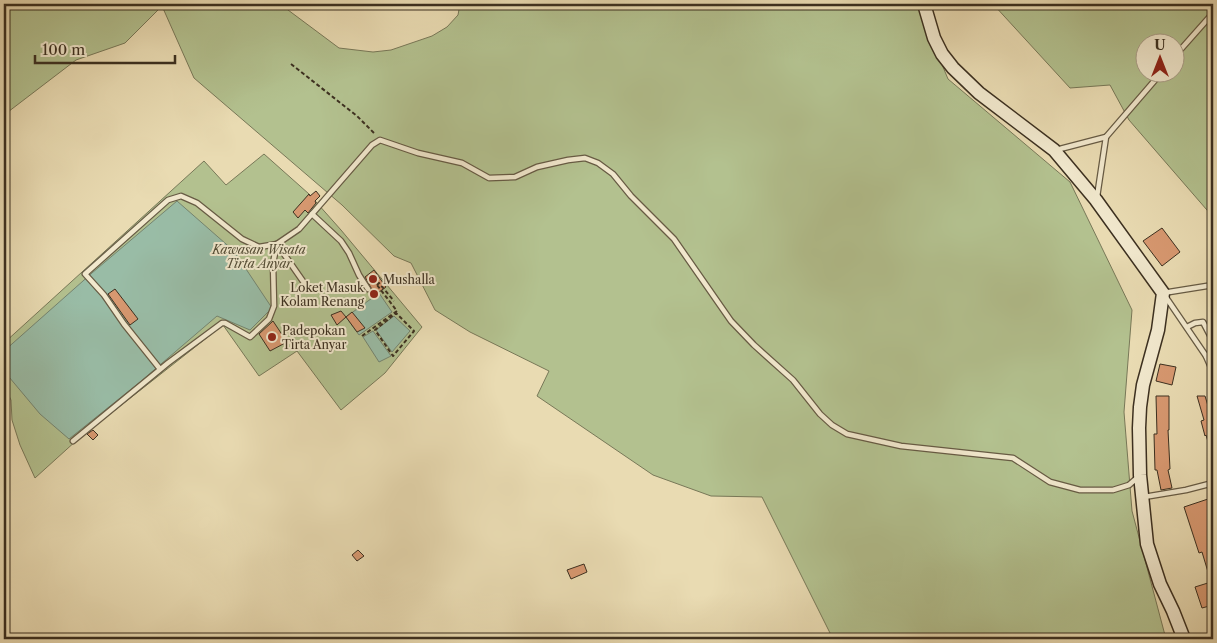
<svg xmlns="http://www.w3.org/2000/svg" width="1217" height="643" font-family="'Libre Caslon Text',serif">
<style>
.green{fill:#b3c18f;stroke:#787858;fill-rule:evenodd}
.water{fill:#99bca6;stroke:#748470}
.building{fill:#d79870;stroke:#3c3020}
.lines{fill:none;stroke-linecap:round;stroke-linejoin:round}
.lane-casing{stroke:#675b44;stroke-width:7}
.secondary-casing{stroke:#3c3020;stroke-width:15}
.path{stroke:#3c3020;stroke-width:2;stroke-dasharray:4 2.5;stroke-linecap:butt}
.lane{stroke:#f1e8cd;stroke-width:4.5}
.secondary{stroke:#f1e8cd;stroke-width:12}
.poi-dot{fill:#8f2418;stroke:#f1e8cd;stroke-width:2}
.labels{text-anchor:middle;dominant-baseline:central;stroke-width:4;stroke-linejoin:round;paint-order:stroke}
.park-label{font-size:12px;font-style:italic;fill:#544d36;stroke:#f1e8cd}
.poi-label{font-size:12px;fill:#3c3020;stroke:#f1e8cd;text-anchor:start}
</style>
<rect width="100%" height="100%" fill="#e9dbb2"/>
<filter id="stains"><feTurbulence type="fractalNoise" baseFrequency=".004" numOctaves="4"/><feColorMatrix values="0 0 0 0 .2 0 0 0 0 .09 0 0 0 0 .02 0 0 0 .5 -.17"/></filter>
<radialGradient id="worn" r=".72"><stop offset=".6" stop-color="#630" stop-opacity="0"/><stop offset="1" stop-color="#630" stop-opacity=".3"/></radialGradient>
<!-- green -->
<g class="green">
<polygon points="4,4 280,4 339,48 373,52 391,50 432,36 447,27 458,15 460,4 917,4 948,79 1070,182 1132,310 1124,412 1132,511 1166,639 833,639 762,497 711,496 653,475 537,396 549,371 470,332 435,310 411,263 394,256 342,205 194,78 162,6 125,43 76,60 4,115"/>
<path d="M993,4H1213V217L1129,120L1110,85L1070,88ZM1144,42H1174V72H1144Z"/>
<polygon points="264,154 309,194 341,230 422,327 385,373 341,410 297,351 259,376 223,325 77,440 35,478 20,445 12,420 11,400 4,386 4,343 204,161 226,185"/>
</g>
<!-- water -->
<g class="water">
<polygon points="177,201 234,251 272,308 250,330 217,316 140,382 69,439 40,414 4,371 4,351 92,273"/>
<polygon points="379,293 392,312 359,335 346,317"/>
<polygon points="394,316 410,331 392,352 376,330"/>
<polygon points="373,331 391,356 379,362 363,337"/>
</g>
<!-- building -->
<g class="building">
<polygon points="316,191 320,196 315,201 316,203 308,213 305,210 298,218 293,212 309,194 310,196"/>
<polygon points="1162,228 1180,252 1162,266 1143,241"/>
<polygon points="374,270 386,287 375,295 365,277"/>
<polygon points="115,289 138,319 130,325 108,294"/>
<polygon points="341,311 346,317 337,325 331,315"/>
<polygon points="352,312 365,328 357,332 346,317"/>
<polygon points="273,321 287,342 270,351 259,334"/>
<polygon points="1160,364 1176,367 1172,385 1156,381"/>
<polygon points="1156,396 1169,396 1169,430 1168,430 1170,469 1168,470 1172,488 1161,490 1157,470 1155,470 1154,434 1157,434"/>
<polygon points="1197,396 1205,396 1212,419 1213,426 1213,451 1211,452 1206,435 1205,436 1201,421 1204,420"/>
<polygon points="93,430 98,435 93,440 87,434"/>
<polygon points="1208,499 1213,517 1213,605 1202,608 1195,587 1211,582 1202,552 1199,553 1184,507"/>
<polygon points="358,550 364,556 357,561 352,555"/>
<polygon points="584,564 587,572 571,579 567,570"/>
</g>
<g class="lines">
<defs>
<g id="lane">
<polyline points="1174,57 1213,13"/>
<polyline points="1056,150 1106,137"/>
<polyline points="1097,197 1106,137 1162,72"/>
<polyline points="312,214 341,241 349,253 359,275 368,289"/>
<polyline points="277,244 307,287"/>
<polyline points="1213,285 1163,293 1206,356 1213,372"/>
<polyline points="1187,327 1195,323 1203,322 1213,341"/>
<polyline points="1206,356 1213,351"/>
<polyline points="160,369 124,324 104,295 85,274 168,200 181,196 197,203 242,239 259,247 277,244 299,229 372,145 380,140 418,153 462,163 489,178 515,177 537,167 568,160 585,158 598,163 613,174 631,196 674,239 731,321 754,345 793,380 820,414 832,425 847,434 901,446 1013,458 1050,482 1080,490 1113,490 1129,485 1137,478"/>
<polyline points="73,441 168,363 222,323 225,323 250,337 269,319 274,306 273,263 277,244"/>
<polyline points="1144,497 1186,490 1213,483"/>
</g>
<polyline id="secondary" points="924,4 934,38 942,54 953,68 979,93 1054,150 1096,200 1163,293 1158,330 1143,385 1140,407 1139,428 1140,475 1147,544 1160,584 1173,611 1184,639"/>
</defs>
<!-- lane casing -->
<use href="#lane" class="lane-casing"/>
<!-- secondary casing -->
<use href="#secondary" class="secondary-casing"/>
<!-- path -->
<g class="path">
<polyline points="291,64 357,116 375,134"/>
<polyline points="377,285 379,283 394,301"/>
<polyline points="391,315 391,317 396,313 414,331 393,356 375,330 391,317"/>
<polyline points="362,336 397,311 377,285"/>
</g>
<!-- lane -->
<use href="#lane" class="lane"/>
<!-- secondary -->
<use href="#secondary" class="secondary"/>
</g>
<!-- markers -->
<g class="poi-dot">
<circle cx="373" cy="279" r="5"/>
<circle cx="374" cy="294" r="5"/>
<circle cx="272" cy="337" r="5"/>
</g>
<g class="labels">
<!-- park labels -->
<g class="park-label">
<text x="259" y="249">Kawasan Wisata<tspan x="259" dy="14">Tirta Anyar</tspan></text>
</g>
<!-- poi labels -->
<g class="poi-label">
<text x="383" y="279">Mushalla</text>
<text x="364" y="287" text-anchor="end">Loket Masuk<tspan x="364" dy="14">Kolam Renang</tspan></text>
<text x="282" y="330">Padepokan<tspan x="282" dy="14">Tirta Anyar</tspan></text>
</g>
</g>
<!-- margin -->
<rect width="1217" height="643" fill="none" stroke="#e9dbb2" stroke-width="20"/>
<rect x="5" y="5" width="1207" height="633" fill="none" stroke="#3c3020" stroke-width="2.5"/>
<rect x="10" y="10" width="1197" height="623" fill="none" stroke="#3c3020"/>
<!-- north arrow -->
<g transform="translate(1160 58)"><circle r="24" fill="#f1e8cd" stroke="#a99e88"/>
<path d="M0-4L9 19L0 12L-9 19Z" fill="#8f2418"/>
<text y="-8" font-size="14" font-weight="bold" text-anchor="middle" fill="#3c3020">U</text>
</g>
<!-- scale -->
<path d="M35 55v8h140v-8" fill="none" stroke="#3c3020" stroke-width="2.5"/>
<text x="42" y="55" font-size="15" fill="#3c3020" stroke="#f1e8cd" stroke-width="4" paint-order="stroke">100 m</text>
<rect width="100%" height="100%" filter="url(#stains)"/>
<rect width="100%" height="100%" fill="url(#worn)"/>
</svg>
